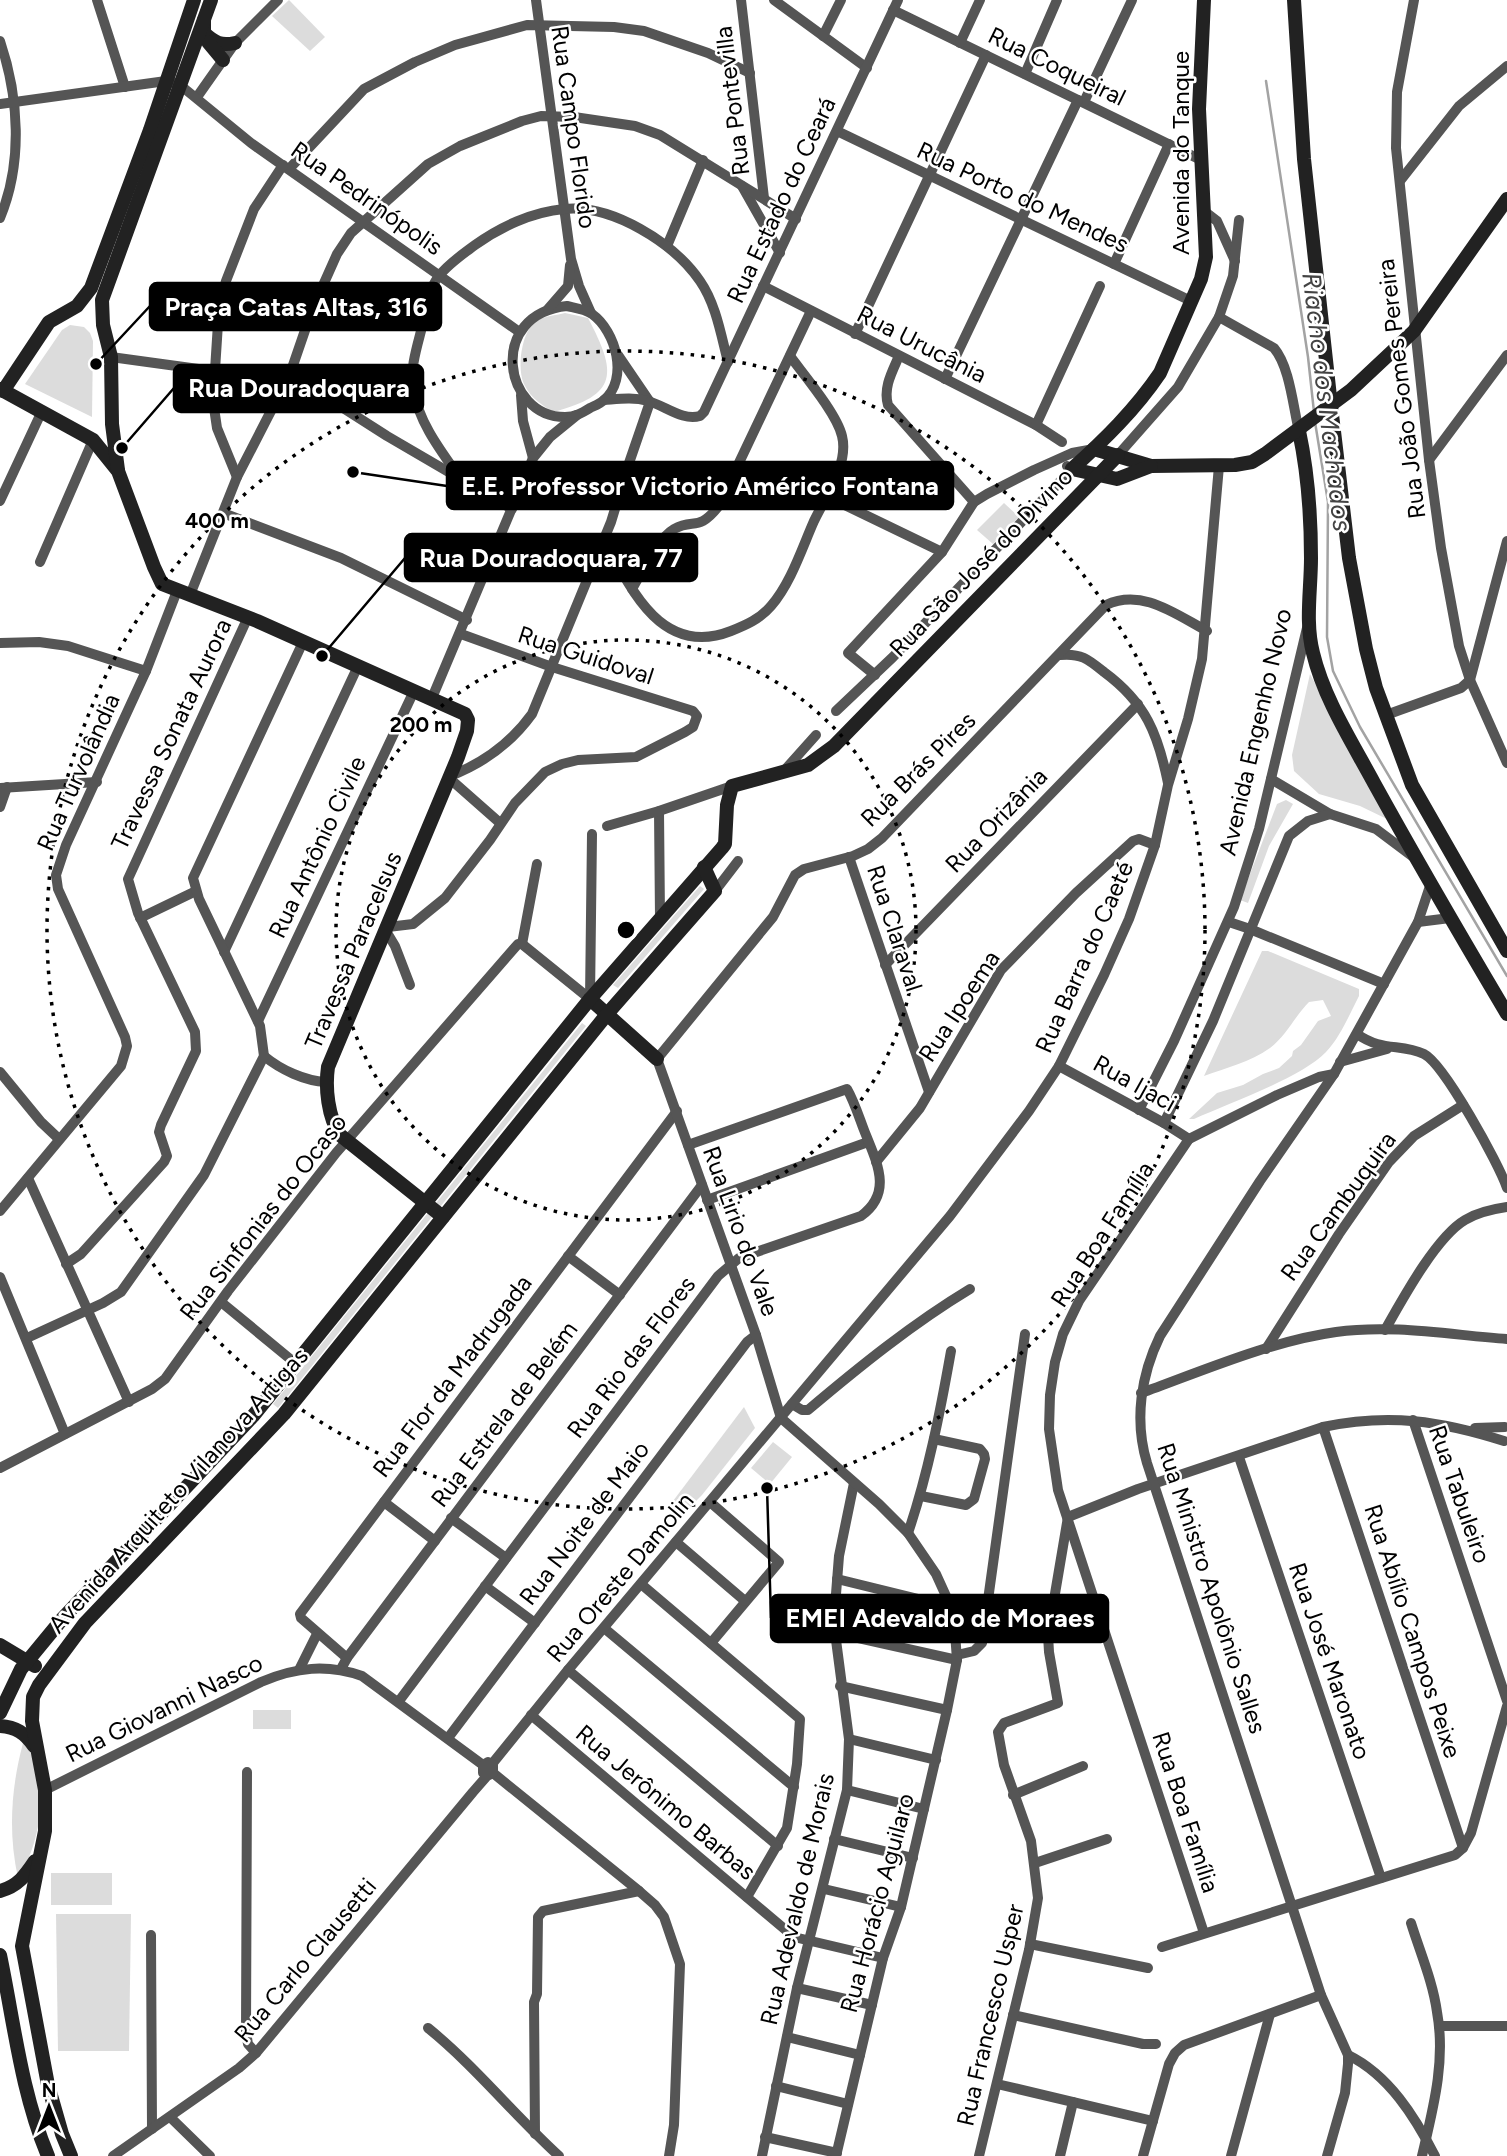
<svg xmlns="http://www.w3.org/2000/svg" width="1507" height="2156" font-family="Figtree,sans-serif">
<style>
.green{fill:#dcdcdc}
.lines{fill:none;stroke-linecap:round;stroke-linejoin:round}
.stream{stroke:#a3a3a3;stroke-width:2.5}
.street{stroke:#555;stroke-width:10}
.secondary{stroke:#222;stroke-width:14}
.ring{fill:none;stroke:#000;stroke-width:3.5;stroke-dasharray:3.5 7}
.labels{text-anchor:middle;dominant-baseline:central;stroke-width:5;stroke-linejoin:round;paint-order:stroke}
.street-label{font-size:24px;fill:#000;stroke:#fff}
.water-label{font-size:26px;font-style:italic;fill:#444;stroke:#fff}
.centre{fill:#000;stroke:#fff;stroke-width:3.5}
.ring-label{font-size:21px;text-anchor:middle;font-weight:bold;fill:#000;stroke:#fff;stroke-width:5;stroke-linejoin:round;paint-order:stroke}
.leader{fill:none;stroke:#000;stroke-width:2.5}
.callout-dot{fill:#000;stroke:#fff;stroke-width:2.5}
.callout{fill:#000;stroke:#000;stroke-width:2.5}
.callout-label{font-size:26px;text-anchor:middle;font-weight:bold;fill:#fff}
</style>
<rect width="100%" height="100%" fill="#fff"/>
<!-- green -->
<g class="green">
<polygon points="289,0 325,37 310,51 272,16"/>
<path d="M565,313L588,318C617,373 619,395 553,412C542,405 531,398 525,386C516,370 521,329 538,320C546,316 557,315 565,313Z"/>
<polygon points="70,325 84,327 90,333 93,341 92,417 25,384 62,330"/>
<polygon points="1004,503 1019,517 993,544 977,530"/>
<polygon points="1310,674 1389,820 1360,806 1319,794 1294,771 1292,755"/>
<polygon points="1286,800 1293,804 1269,846 1248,903 1240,900 1277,804"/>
<polygon points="700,886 704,889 618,988 613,985"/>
<path d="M1262,951H1268L1359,989V996C1349,1015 1341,1036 1326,1052C1301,1078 1229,1103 1194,1119H1189L1217,1093L1243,1085L1263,1074L1279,1068L1292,1056L1293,1051L1301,1045L1318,1021L1331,1016L1323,1000L1309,1002C1295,1016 1286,1036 1270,1048C1250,1062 1226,1068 1204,1076Z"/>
<polygon points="582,1023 586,1026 278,1408 273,1404"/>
<polygon points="744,1407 755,1428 702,1495 678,1519 667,1509"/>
<polygon points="773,1442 792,1457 770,1484 751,1468"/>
<rect x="253" y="1710" width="38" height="19"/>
<path d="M23,1743C54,1774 40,1846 18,1878C8,1833 11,1788 23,1743Z"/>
<rect x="51" y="1873" width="61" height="32"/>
<polygon points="56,1914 131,1914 129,2051 58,2051"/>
</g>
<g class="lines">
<!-- stream -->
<g class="stream">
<polyline points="1266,81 1308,357 1314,412"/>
<polyline points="1315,422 1328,502 1327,637 1333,671 1360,727 1507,976"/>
</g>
<!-- street -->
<g class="street">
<polyline points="97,0 125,87"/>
<polyline points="536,0 571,259 579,286 591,313"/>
<polyline points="741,0 764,198"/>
<polyline points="774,0 867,68"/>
<polyline points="1414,0 1397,92 1396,148 1429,460 1441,548 1459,646 1470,680 1507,763"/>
<polyline points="893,10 1201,160"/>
<polyline points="823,36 841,0"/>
<path d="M0,41C19,97 23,163 0,218"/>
<polyline points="960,43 980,0"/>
<polyline points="1025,74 1057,0"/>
<polyline points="197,97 235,43 278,0"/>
<polyline points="1084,102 1132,0"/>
<polyline points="0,104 166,81 180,85 251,143 518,331"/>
<polyline points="837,131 1191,301"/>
<polyline points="289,169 364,89 415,62 455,45 527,25 614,27 644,31 708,53 750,73"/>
<polyline points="1400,181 1459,106 1507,66"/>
<polyline points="742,186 780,253"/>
<polyline points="1204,211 1217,221 1235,261"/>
<polyline points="667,246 703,160"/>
<polyline points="1114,264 1169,144"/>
<polyline points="763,286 1036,425 1062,442"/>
<path d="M567,306C576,308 585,309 592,314C616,331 629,379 604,400C600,404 594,406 590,408C582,413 575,417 565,417C503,417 487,314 567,306Z"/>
<polyline points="548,309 568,286 570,265"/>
<path d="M1219,317L1274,348C1290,367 1293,407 1299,431"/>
<polyline points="855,334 986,55"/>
<polyline points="618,355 650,402"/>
<path d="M899,356C892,372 883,388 888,405L974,502"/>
<polyline points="111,357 213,371"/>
<polyline points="290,374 387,436 512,509"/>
<polyline points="945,379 1078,100"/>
<polyline points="521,395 523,421 533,458"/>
<path d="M604,400C619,399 633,397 648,401C666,406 682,421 700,416L704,412L898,0"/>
<polyline points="1036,425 1100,286"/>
<polyline points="1118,455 1178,387 1219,317 1233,276 1239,220"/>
<polyline points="1429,460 1507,355"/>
<polyline points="237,477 217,428 213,401 219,308 226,281 254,209 283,165"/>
<path d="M460,478C441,451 419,423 413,389C410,370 416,350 421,331C425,313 427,291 439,276C448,264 463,254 475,245C500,227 532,212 564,209C612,204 674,243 700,281C716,304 721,335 728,362"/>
<polyline points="826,496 942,552"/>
<polyline points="0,501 42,411"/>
<polyline points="223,513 341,558 467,620"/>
<path d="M605,539C630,589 662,658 731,631C746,625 760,619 771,606C791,583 802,548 814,521C826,496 849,464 842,436C837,414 804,375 790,356"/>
<polyline points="40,562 93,440"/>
<path d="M632,589C642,572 658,538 674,529C694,518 698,532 718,507L811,311"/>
<polyline points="190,595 237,477 290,374 312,310 337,254 351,233 428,164 460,146 522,121 541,116 574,117 635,126 660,135 796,219"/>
<polyline points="0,643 39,642 68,646 146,671"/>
<path d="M1060,655C1081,653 1088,659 1104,672C1146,703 1158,734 1168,783"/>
<polyline points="875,675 848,653 942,552 974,502 987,494 1034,470 1072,453 1094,449"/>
<polyline points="1470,680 1507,541"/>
<polyline points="432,698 533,458 550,437 577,415"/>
<polyline points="836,711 893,657 1072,469 1067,466"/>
<polyline points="1386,715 1461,688 1470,680"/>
<polyline points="783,772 816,735"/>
<path d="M450,776C484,763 511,743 532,714L611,522L629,463L650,402"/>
<polyline points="449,778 500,823"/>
<polyline points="1271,779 1330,814 1376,829 1412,856"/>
<polyline points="0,788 97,782"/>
<polyline points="0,807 7,787"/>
<polyline points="659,811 660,918"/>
<polyline points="607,826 659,811 732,786"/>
<polyline points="849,857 929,1092"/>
<polyline points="715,891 738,861"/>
<polyline points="140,918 196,891"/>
<polyline points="1229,922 1250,929 1384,984"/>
<polyline points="1418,922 1450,918"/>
<polyline points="388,927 413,924 445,898 490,840 515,803 545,772 562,764 578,760 636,757 685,732 693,727 697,716 693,711 552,667 461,634"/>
<polyline points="386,931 395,946 410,985"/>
<polyline points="522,944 590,999"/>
<polyline points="522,944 537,864"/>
<polyline points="224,952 358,666"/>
<polyline points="885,965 1138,704"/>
<polyline points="590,999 592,834"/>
<polyline points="258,1021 414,691"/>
<path d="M1357,1034C1382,1052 1401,1043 1424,1054C1444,1064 1499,1164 1507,1188"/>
<path d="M264,1056C281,1070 305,1081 326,1082"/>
<polyline points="1340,1062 1387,1049"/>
<polyline points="1059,1066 1164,1123 1189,1139"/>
<polyline points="0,1072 41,1122 59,1139"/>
<polyline points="1139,1110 1174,1041 1234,907 1259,829 1307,628"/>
<polyline points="1164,1123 1213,1021 1289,836 1308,821 1330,814"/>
<polyline points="876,1162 920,1108 1001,970 1076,893 1133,841 1139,839 1155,845"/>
<polyline points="28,1178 129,1402"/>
<polyline points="707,1200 868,1142"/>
<polyline points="0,1211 121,1066 127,1046 125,1037 58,889 56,875 66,845 146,671 177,591"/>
<polyline points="568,1256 620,1295"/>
<polyline points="66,1264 81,1254 164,1162 167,1156 159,1132 161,1125 196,1051 195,1032 138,913 128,879 248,617"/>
<polyline points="0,1277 65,1434"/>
<polyline points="221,1302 295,1363"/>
<path d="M1385,1330C1402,1300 1436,1237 1465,1220C1478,1212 1493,1209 1507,1207"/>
<polyline points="27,1338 103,1303 121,1292 204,1175 264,1056 260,1026 199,899 193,878 303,642"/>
<polyline points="1266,1349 1339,1234 1389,1162 1414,1136 1463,1105"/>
<path d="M1141,1393C1202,1371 1271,1341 1336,1332C1392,1324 1451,1335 1507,1339"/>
<path d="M792,1404L802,1410H808C859,1367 912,1324 970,1289"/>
<polyline points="1413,1420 1507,1701"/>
<polyline points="1323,1427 1463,1848"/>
<polyline points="1475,1428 1505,1427"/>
<polyline points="1239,1457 1381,1878"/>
<polyline points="0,1468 152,1389 165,1379 228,1291 336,1153 518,944 522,944"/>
<polyline points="921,1496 966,1505 974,1499 985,1459 984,1454 980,1449 934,1439"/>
<polyline points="384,1502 435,1541"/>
<polyline points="710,1502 779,1562 711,1643"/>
<polyline points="451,1518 506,1558"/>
<path d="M908,1533C928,1474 940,1413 951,1351"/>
<polyline points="676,1542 745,1601"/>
<polyline points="837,1579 951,1607"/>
<polyline points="641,1584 800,1719 797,1764 787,1828 747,1897"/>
<polyline points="485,1586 535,1623"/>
<polyline points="604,1628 794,1787"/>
<polyline points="836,1633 957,1660"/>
<polyline points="957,1655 974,1651 982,1643 1025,1334"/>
<polyline points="347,1658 301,1618 300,1614 677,1111"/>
<polyline points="341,1669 347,1658 702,1185"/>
<polyline points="299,1670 317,1634"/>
<polyline points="568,1670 778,1846"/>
<polyline points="840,1686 947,1710"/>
<path d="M399,1701L718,1276L739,1258L861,1216C894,1192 876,1161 864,1130C859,1117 854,1101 847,1089L688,1145"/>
<polyline points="531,1715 794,1937 883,1958"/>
<polyline points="448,1738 747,1342 756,1335"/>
<polyline points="849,1739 936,1760"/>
<polyline points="492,1764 568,1670 950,1216 1029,1111 1059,1066 1104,975 1129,919 1155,845 1168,785 1188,719 1202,659 1219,466"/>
<polyline points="247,1772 246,2032 248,2044 256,2053"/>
<polyline points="493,1773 639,1891 655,1905 664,1917 680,1964 674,2125 669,2156"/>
<path d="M45,1790L261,1682C296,1667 327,1664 362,1676L483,1765"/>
<polyline points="847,1790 924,1809"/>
<polyline points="1013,1795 1083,1766"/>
<polyline points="834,1839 913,1858"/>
<polyline points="1035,1863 1107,1839"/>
<polyline points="824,1889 901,1907"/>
<path d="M1411,1923C1420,1952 1433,1982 1437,2012C1446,2061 1433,2109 1422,2156"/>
<polyline points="1204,1933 1058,1490 1049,1429 1050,1395 1055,1362 1063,1334 1079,1301 1189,1139 1277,1095 1319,1077 1334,1074"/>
<polyline points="151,1935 152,2129"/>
<polyline points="1030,1944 1148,1968"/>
<polyline points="1162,1947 1455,1855 1463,1848 1471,1833 1507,1706"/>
<polyline points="797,1988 872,2005"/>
<polyline points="1013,2015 1143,2044 1156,2044"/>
<polyline points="1439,2026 1507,2026"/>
<path d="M428,2028C475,2066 514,2115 559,2156"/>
<polyline points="787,2037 860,2055"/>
<path d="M1348,2055C1389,2075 1415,2117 1435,2156"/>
<polyline points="997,2084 1153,2121"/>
<polyline points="776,2086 848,2104"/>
<polyline points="170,2117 210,2156"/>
<polyline points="535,2134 534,2002 537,1994 538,1917 543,1911 639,1891"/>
<polyline points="765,2137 837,2153"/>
<polyline points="113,2156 239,2068 256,2053 473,1792 487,1776 493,1773 493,1765 488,1762 483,1765 483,1773 487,1776"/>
<polyline points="762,2156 797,1988 847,1790 849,1739 836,1640 836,1594 839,1556 854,1483"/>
<path d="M836,2156L883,1958L901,1907L947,1710L957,1660L954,1619L951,1607L936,1574L908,1533L879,1504L781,1418L756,1335L657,1059L773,917L795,875L804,869L853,856L868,849L882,838L1106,605C1142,588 1175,614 1207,631"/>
<path d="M979,2156L1029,1950L1038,1898L1031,1841L1004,1765L998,1732L1004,1723L1058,1703L1049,1652L1048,1635L1068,1517L1138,1489L1323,1427C1389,1413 1441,1421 1504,1441"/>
<polyline points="1060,2156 1073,2102"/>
<polyline points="1143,2156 1169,2064 1175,2053 1184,2045 1321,1995"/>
<polyline points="1231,2156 1270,2014"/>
<path d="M1327,2156L1345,2093L1348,2064V2055L1321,1995L1147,1463C1134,1420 1141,1375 1160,1336L1260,1181L1334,1074L1418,922L1431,883"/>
</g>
<!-- secondary -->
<g class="secondary">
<polyline points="1294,0 1304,159 1331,406 1349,558 1366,649 1376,688 1412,785 1507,951"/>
<path d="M204,20V33C215,43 221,46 235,43"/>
<polyline points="208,42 223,60"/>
<path d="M0,389L93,440L118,471L154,567L162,584L257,621L465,714L468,720L467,731L458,757L328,1067C325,1088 328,1117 340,1135L443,1217"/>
<polyline points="3,391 49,322 77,306 91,288 150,130 194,0"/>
<path d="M1299,431C1308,473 1311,515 1311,558C1311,590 1305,622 1313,653C1324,699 1352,742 1374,783C1417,861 1462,938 1507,1014"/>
<polyline points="1094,449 1151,466 1235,465 1252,462 1265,454 1351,390 1414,331 1507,199"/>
<path d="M1072,469C1104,440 1135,410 1160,373L1201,279L1206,257L1199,109L1204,0"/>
<polyline points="1072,469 1117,479 1151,466"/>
<polyline points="118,470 112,424 111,357 103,325 102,300 211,0"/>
<polyline points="590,999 657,1059"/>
<polyline points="0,1645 35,1666"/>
<polyline points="0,1713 21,1669 63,1618 253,1416 590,999 722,848 725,844 727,805 732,786 808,765 834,746 1118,455"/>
<path d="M0,1726C16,1727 25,1733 34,1746"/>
<path d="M0,1891C18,1886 25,1876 35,1861"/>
<path d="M0,1955C14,2022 21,2092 48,2156"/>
<polyline points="71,2156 62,2134 48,2085 22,1946 45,1831 45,1790 32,1721 33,1697 39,1685 85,1623 284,1414 608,1013 715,891 704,867"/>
</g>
</g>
<!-- distance rings -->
<g class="ring">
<circle cx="626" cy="930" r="290"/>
<circle cx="626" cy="930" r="579"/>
</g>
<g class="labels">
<!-- street labels -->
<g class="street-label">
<text transform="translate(1057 66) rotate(26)">Rua Coqueiral</text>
<text transform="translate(732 101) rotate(-97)">Rua Pontevilla</text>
<text transform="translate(574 127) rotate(82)">Rua Campo Florido</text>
<text transform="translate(1180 153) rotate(-90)">Avenida do Tanque</text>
<text transform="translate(1023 197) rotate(25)">Rua Porto do Mendes</text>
<text transform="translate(367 198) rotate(35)">Rua Pedrinópolis</text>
<text transform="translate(781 200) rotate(-65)">Rua Estado do Ceará</text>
<text transform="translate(922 344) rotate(27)">Rua Urucânia</text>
<text transform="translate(1401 389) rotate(-97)">Rua João Gomes Pereira</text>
<text transform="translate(981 562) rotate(-46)">Rua São José do Divino</text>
<text transform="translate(586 655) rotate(18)">Rua Guidoval</text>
<text transform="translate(1255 732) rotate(-77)">Avenida Engenho Novo</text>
<text transform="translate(171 734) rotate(-65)">Travessa Sonata Aurora</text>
<text transform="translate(918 769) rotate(-45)">Rua Brás Pires</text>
<text transform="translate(78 772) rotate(-66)">Rua Turvolândia</text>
<text transform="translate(996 820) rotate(-46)">Rua Orizânia</text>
<text transform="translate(317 847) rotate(-65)">Rua Antônio Civile</text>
<text transform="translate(895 928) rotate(72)">Rua Claraval</text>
<text transform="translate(353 950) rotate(-67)">Travessa Paracelsus</text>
<text transform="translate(1084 957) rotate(-66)">Rua Barra do Caeté</text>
<text transform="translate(959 1006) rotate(-57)">Rua Ipoema</text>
<text transform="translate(1135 1083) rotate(29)">Rua Ijaci</text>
<text transform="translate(1338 1206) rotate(-54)">Rua Cambuquira</text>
<text transform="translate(263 1217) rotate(-52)">Rua Sinfonias do Ocaso</text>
<text transform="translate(741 1231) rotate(70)">Rua Lirio do Vale</text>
<text transform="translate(1102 1234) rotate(-57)">Rua Boa Família</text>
<text transform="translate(631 1357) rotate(-53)">Rua Rio das Flores</text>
<text transform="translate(452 1376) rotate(-53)">Rua Flor da Madrugada</text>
<text transform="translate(504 1414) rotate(-53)">Rua Estrela de Belém</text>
<text transform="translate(178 1490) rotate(-48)">Avenida Arquiteto Vilanova Artigas</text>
<text transform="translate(1460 1494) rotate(71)">Rua Tabuleiro</text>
<text transform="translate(584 1523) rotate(-53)">Rua Noite de Maio</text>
<text transform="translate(620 1577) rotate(-50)">Rua Oreste Damolin</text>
<text transform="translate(1212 1588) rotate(72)">Rua Ministro Apolônio Salles</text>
<text transform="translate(1413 1631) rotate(72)">Rua Abílio Campos Peixe</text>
<text transform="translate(1330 1661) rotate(71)">Rua José Maronato</text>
<text transform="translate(164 1708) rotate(-26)">Rua Giovanni Nasco</text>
<text transform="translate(666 1802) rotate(40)">Rua Jerônimo Barbas</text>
<text transform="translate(1186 1812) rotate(72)">Rua Boa Família</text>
<text transform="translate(797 1899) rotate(-77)">Rua Adevaldo de Morais</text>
<text transform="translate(877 1903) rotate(-75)">Rua Horácio Aguilaro</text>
<text transform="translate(305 1960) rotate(-50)">Rua Carlo Clausetti</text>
<text transform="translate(990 2015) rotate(-77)">Rua Francesco Usper</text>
</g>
<!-- water labels -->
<g class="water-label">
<text transform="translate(1327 402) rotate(83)">Riacho dos Machados</text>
</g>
</g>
<circle cx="626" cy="930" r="10" class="centre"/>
<g class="ring-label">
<text x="217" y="528">400 m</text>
<text x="421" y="732">200 m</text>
</g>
<!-- callouts -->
<path class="leader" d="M96 364L150 306M122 448L174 388M353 472L447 486M322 656L405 558M767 1488L771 1618"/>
<g class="callout-dot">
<circle cx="96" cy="364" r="7"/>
<circle cx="122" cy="448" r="7"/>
<circle cx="353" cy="472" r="7"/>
<circle cx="322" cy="656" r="7"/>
<circle cx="767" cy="1488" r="7"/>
</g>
<g class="callout">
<rect x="150" y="283" width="291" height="47" rx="7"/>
<rect x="174" y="365" width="249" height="47" rx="7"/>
<rect x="447" y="462" width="506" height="47" rx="7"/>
<rect x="405" y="534" width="292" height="47" rx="7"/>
<rect x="771" y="1595" width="337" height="47" rx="7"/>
</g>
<g class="callout-label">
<text x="296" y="316">Praça Catas Altas, 316</text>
<text x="299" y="397">Rua Douradoquara</text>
<text x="700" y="495">E.E. Professor Victorio Américo Fontana</text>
<text x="551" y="567">Rua Douradoquara, 77</text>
<text x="940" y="1627">EMEI Adevaldo de Moraes</text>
</g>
<!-- north arrow -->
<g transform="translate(49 2107)" stroke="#ffffff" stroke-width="5" paint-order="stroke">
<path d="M0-5L12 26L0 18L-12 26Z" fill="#000000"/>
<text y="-10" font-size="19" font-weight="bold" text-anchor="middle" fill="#000000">N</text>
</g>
</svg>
